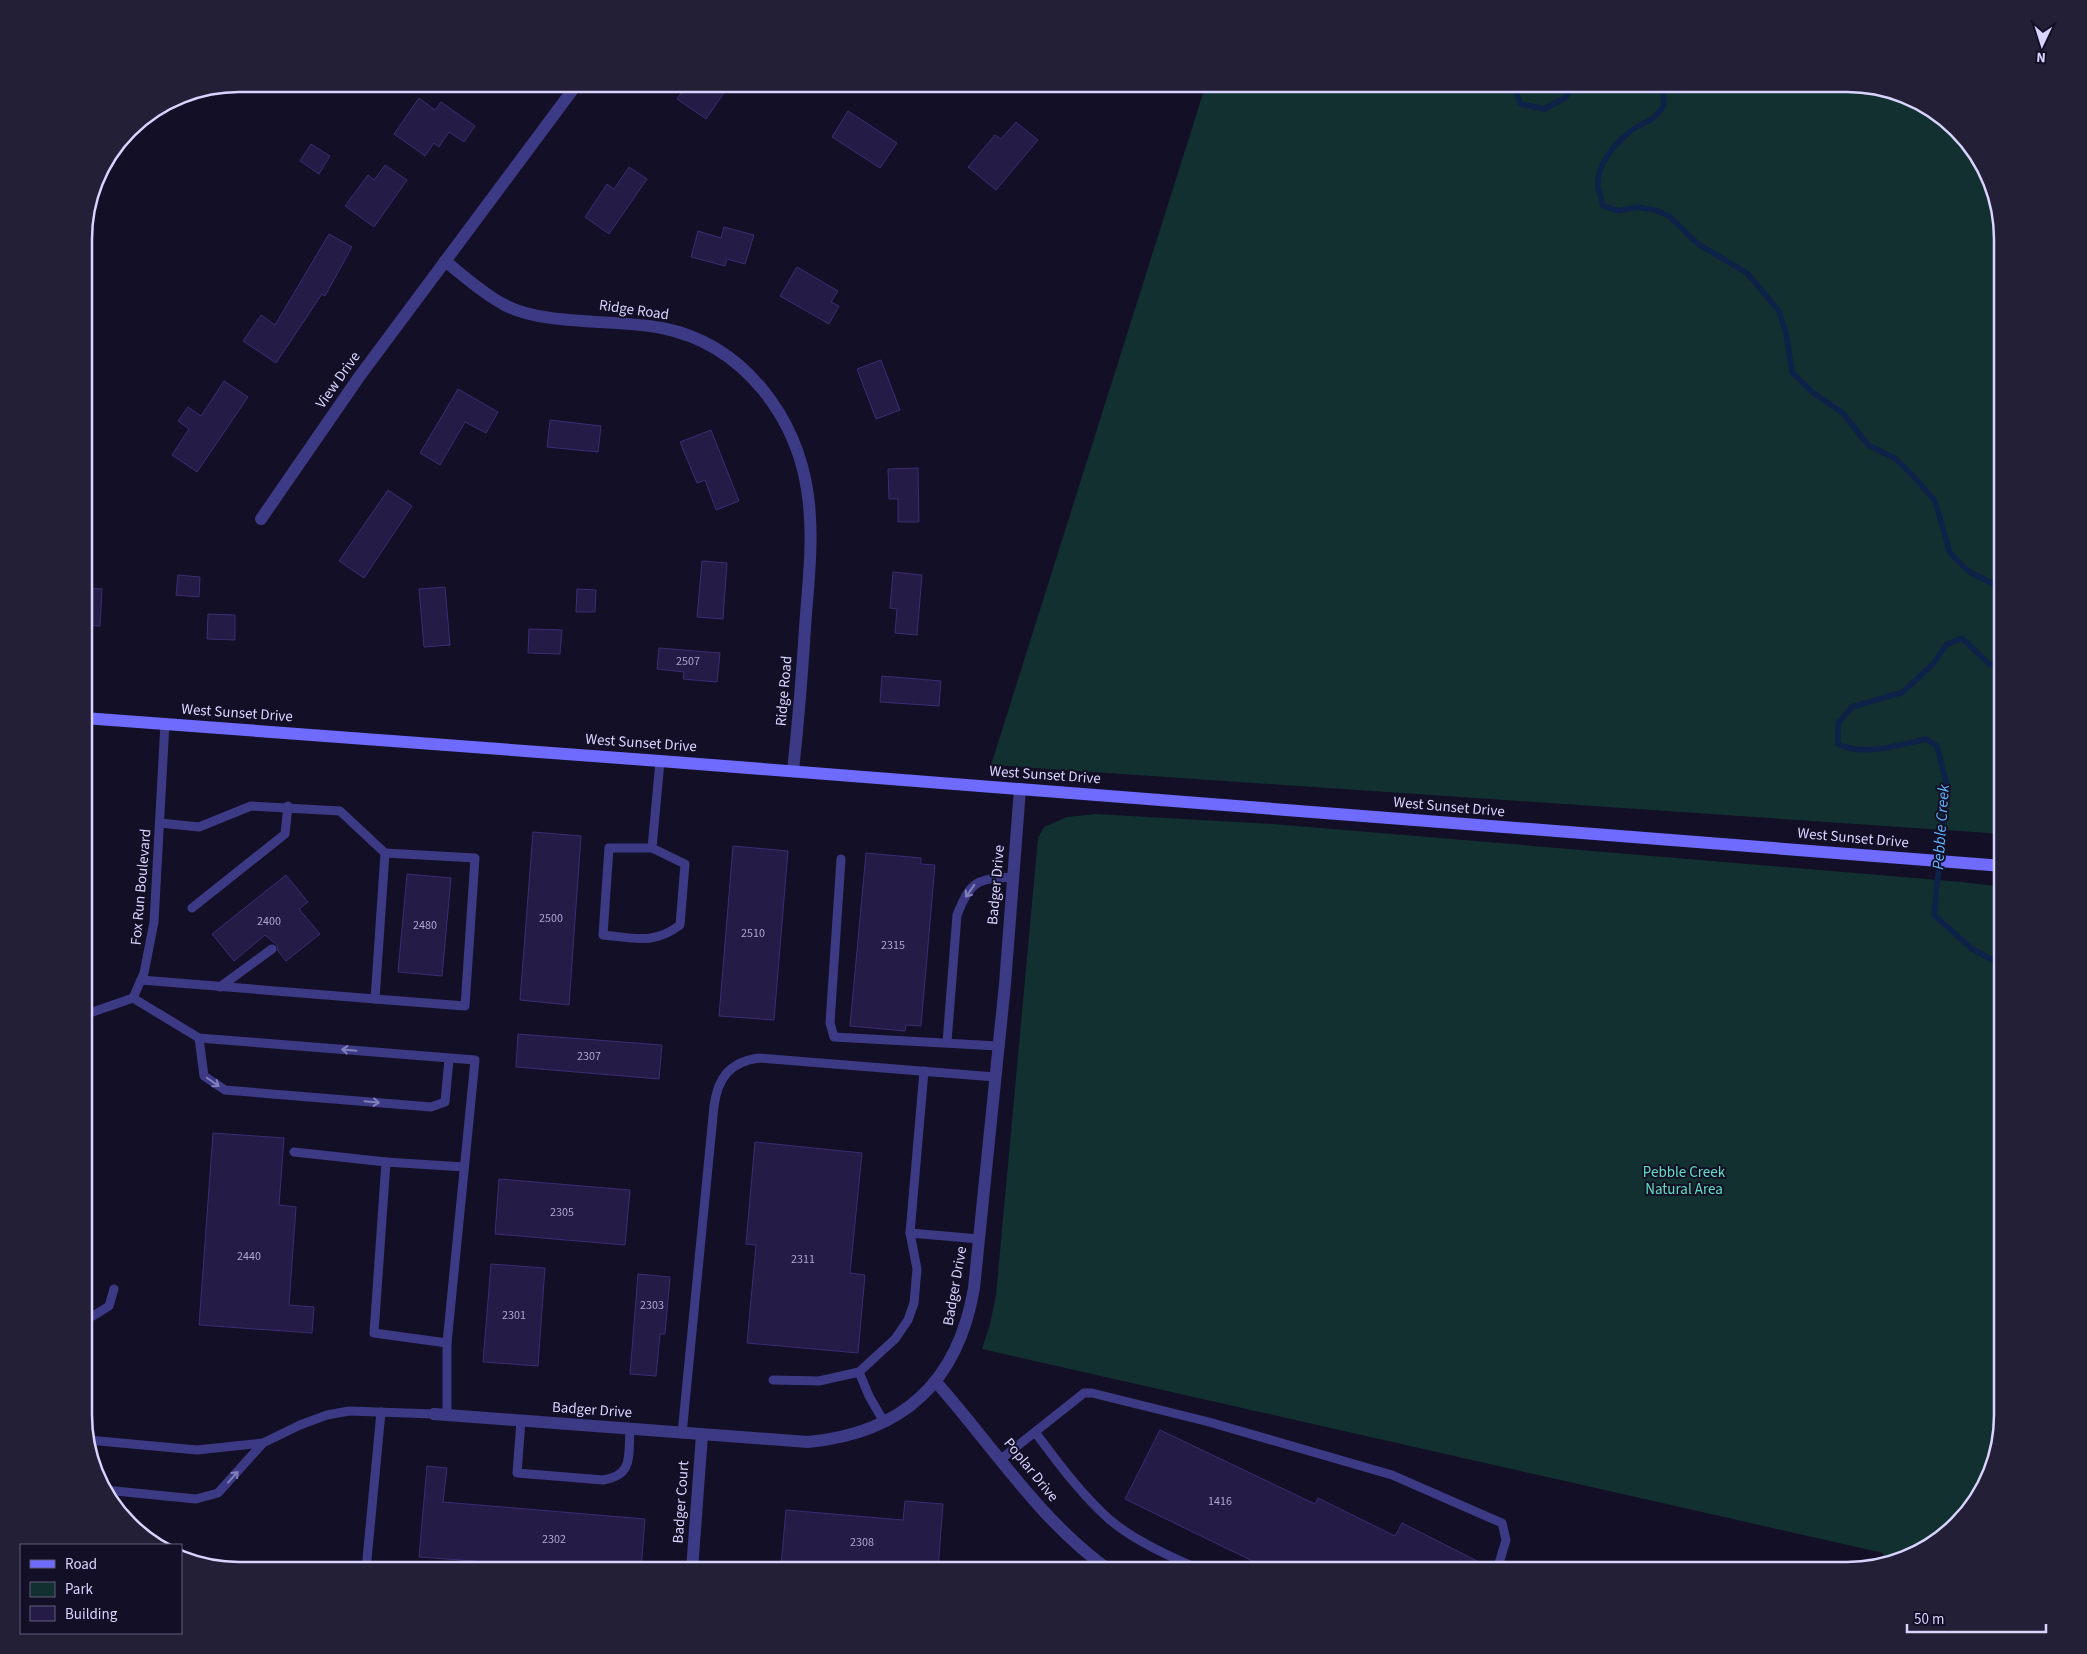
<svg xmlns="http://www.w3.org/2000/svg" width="2087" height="1654" font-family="'Source Sans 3',sans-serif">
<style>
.green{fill:#12302f}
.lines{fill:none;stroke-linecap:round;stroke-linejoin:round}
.stream{stroke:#0c2248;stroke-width:5.5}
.building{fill:#241b47;stroke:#3b2d73}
.lane{stroke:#3d3a85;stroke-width:9}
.street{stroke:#3d3a85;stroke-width:12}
.secondary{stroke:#6f6bff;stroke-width:12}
.oneway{stroke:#837fbc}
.labels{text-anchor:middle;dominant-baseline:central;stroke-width:4;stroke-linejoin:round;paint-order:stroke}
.number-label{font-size:12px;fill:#aca6d1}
.street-label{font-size:15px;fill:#d9d4ff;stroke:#130f26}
.park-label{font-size:15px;fill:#5fe0c0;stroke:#130f26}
.water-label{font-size:16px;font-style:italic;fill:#62b6ff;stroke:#130f26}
.rim{fill:none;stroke:#d9d4ff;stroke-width:2.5}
</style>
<rect width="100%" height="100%" fill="#130f26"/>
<!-- green -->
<g class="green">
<polygon points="1206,84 1848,84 1898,92 1950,122 1987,171 2003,239 2003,834 991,765"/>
<polygon points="1096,814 1273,824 1962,882 2003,887 2003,1415 1995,1465 1965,1517 1916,1554 1883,1562 1883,1553 982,1349 990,1324 996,1295 1038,838 1044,827 1067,817"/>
</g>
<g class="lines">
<!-- stream -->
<g class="stream">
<polyline points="1512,84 1521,104 1544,109 1565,98 1575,84"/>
<path d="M1662,84L1664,105C1651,125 1647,119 1631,131C1615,143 1596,165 1598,187C1599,193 1602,200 1603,206L1619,211L1637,207L1655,210L1669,216L1698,244L1747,273L1779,311L1786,333L1792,372L1812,392L1843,413L1868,445L1896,459L1916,479L1935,501L1950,553L1968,571L2003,589"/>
<path d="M2003,966L1971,948L1934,915L1947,786L1937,746L1926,739C1898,745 1864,757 1838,744V723L1852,707L1903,692L1934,663L1946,645L1962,638L1989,664H2003"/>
</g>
</g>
<!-- building -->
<g class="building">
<polygon points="687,84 730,84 706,119 677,99"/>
<polygon points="419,98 435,110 441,102 475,126 464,142 449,132 439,147 434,143 425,156 394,134"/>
<polygon points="848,111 897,143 880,168 832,137"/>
<polygon points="1016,122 1038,140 996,190 968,167 995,135 1001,139"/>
<polygon points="311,144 330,156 319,174 300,161"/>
<polygon points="385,165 407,180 374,227 345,206 368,175 374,180"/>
<polygon points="629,167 647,179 609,234 585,217 607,184 614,189"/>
<polygon points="724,227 754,235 745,264 727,259 725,266 691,257 698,231 721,238"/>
<polygon points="329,234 352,247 325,296 322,294 276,363 243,341 261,315 275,325"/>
<polygon points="797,267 838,291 831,302 839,306 829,324 780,296"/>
<polygon points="881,360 900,410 876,419 857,369"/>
<polygon points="224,381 248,397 197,472 172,455 189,429 178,421 188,407 201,416"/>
<polygon points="458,389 498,412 486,433 465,422 440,465 420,453"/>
<polygon points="550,420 601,426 598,452 547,447"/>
<polygon points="711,430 739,501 716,510 705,480 697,483 680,442"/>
<polygon points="918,468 919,522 898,522 898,499 889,499 888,469"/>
<polygon points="388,490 412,506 364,578 339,561"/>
<polygon points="702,561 727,563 723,619 697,617"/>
<polygon points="893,572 922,575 917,635 895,633 897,609 890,608"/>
<polygon points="178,575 200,577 199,597 176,595"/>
<polygon points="445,587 450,645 424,647 419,589"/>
<polygon points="84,588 102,589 100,626 84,625"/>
<polygon points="577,589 596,590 595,612 576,612"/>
<polygon points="208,614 235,615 235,640 207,639"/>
<polygon points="529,629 562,630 560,654 528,653"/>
<polygon points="659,648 720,653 717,682 683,679 684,672 657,669"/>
<polygon points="882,676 941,681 939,706 880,702"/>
<polygon points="533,832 581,836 569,1005 520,1000"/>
<polygon points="733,846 788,851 774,1020 719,1016"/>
<polygon points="866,853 921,858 921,864 935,865 921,1026 906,1025 905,1031 850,1026"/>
<polygon points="407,874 451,878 442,976 398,972"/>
<polygon points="286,875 308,902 299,909 320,934 286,961 278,951 277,945 265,935 234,961 212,934"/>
<polygon points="518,1034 662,1045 659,1079 516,1067"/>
<polygon points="213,1133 284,1138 279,1205 296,1207 289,1305 314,1307 312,1333 199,1325"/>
<polygon points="755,1142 862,1153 850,1273 865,1275 858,1353 747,1343 756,1245 746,1244"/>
<polygon points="499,1179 630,1190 625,1245 495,1234"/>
<polygon points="491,1264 545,1268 538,1366 483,1362"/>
<polygon points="638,1274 670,1277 665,1334 660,1334 656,1376 630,1374"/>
<polygon points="1160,1430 1315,1504 1318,1498 1395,1536 1402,1523 1491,1568 1491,1570 1271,1570 1125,1499"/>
<polygon points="427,1466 447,1468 443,1502 645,1519 641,1570 596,1570 419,1557"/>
<polygon points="905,1501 943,1504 938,1570 847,1570 781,1565 786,1510 903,1520"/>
</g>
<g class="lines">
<!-- lane -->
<g class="lane">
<path d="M652,848H609L603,935C634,938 654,945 680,925L685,864L652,848L660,761"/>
<polyline points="841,859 830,1023 834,1037 998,1046"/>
<polyline points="192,908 285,834 288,806"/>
<polyline points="141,980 375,999 385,853 340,811 251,806 199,827 160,823"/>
<polyline points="220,987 272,949"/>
<polyline points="133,998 199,1038 475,1060 447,1343 447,1415"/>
<polyline points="375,999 465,1006 475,858 385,853"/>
<polyline points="84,1015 133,998 144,973 154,922 165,723"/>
<polyline points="199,1038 204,1076 225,1090 431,1107 445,1102 449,1059"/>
<path d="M947,1042L957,915C971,880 977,879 1013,877"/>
<polyline points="294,1152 386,1162"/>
<polyline points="910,1233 979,1239"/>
<polyline points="84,1316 93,1316 109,1306 114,1289"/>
<polyline points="447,1343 374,1333 386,1162 464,1167"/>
<polyline points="773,1380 819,1381 859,1372"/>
<path d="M521,1421L517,1473L603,1480C634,1475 628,1456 630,1430"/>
<polyline points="884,1422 869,1396 859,1372 895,1339 908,1320 914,1303 917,1269 910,1233 924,1071"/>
<path d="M1035,1432C1058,1463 1081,1494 1110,1520C1135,1541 1171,1557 1201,1570"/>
<path d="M682,1434L714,1106C718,1077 730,1062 759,1058L995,1077"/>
<polyline points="88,1440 197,1450 263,1443 300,1425 327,1415 349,1411 434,1414"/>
<polyline points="1001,1459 1084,1393 1092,1393 1209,1422 1392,1475 1502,1523 1506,1540 1497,1570"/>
<polyline points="105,1490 196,1499 218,1493 263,1443"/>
<polyline points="366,1570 381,1412"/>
</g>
<!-- street -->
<g class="street">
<path d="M445,261C464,276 482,293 503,304C541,326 617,319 662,328C743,344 798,417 808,496C814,539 808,585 805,628C802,676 798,724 793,771"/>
<polyline points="261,519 359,377 577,84"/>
<path d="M936,1382C992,1445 1039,1520 1109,1570"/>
<path d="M434,1414L808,1442C903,1433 958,1382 974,1288L1005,984L1020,789"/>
<polyline points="692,1570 702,1435"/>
</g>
<!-- secondary -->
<polyline class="secondary" points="84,718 660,761 2003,866"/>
</g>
<!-- one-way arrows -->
<defs><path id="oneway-shaft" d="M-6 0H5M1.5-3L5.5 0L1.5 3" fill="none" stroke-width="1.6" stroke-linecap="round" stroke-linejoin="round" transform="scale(1.25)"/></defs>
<g class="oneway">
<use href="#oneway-shaft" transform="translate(970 891) rotate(125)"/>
<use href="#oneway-shaft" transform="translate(349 1050) rotate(-175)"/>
<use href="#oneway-shaft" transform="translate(213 1082) rotate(35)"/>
<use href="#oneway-shaft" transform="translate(372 1102) rotate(5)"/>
<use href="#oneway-shaft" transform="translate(233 1477) rotate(-48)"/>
</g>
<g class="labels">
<!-- number labels -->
<g class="number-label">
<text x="688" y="661">2507</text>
<text x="551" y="918">2500</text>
<text x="269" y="921">2400</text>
<text x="425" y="925">2480</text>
<text x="753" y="933">2510</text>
<text x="893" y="945">2315</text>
<text x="589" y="1056">2307</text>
<text x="562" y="1212">2305</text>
<text x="249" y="1256">2440</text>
<text x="803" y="1259">2311</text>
<text x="652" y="1305">2303</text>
<text x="514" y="1315">2301</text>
<text x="1220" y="1501">1416</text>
<text x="554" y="1539">2302</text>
<text x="862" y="1542">2308</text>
</g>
<!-- street labels -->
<g class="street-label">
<text transform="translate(634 310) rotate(8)">Ridge Road</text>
<text transform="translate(338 380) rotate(-55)">View Drive</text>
<text transform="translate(784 691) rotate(-85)">Ridge Road</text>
<text transform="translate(237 713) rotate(4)">West Sunset Drive</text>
<text transform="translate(641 743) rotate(4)">West Sunset Drive</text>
<text transform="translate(1045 775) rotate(4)">West Sunset Drive</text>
<text transform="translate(1449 807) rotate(5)">West Sunset Drive</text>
<text transform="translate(1853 838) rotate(5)">West Sunset Drive</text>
<text transform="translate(996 885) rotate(-85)">Badger Drive</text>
<text transform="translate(141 887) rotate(-85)">Fox Run Boulevard</text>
<text transform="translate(955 1286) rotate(-80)">Badger Drive</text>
<text transform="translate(592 1410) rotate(4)">Badger Drive</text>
<text transform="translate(1031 1470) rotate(51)">Poplar Drive</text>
<text transform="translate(681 1502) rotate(-86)">Badger Court</text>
</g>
<!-- park labels -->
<g class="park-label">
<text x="1684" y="1172">Pebble Creek<tspan x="1684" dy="17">Natural Area</tspan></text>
</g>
<!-- water labels -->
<g class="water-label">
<text transform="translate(1941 827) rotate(-86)">Pebble Creek</text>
</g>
</g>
<!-- crop -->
<path d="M0 0H2087V1654H0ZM239 92H1847A147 147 0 0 1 1994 239V1415A147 147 0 0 1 1847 1562H239A147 147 0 0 1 92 1415V239A147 147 0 0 1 239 92Z" fill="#231f37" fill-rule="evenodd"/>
<path class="rim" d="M239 92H1847A147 147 0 0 1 1994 239V1415A147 147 0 0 1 1847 1562H239A147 147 0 0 1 92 1415V239A147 147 0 0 1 239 92Z"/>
<!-- legend -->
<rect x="20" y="1544" width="162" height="90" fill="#130f26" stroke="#625e7d"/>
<rect x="30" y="1560" width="25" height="8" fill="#6f6bff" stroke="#625e7d"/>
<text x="65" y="1569" font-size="15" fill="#d9d4ff">Road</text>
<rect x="30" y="1582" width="25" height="15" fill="#12302f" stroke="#625e7d"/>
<text x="65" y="1594" font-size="15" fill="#d9d4ff">Park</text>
<rect x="30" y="1606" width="25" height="15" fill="#241b47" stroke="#625e7d"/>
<text x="65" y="1619" font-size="15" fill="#d9d4ff">Building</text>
<!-- north arrow -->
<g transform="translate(2042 45) rotate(184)" stroke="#130f26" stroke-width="4" paint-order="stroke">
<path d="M0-4L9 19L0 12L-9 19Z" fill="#d9d4ff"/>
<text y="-8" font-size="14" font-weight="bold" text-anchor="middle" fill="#d9d4ff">N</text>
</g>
<!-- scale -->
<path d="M1907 1624v8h139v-8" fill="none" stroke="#d9d4ff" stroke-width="2.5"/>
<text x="1914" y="1624" font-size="15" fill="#d9d4ff" stroke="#130f26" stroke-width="4" paint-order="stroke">50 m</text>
</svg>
